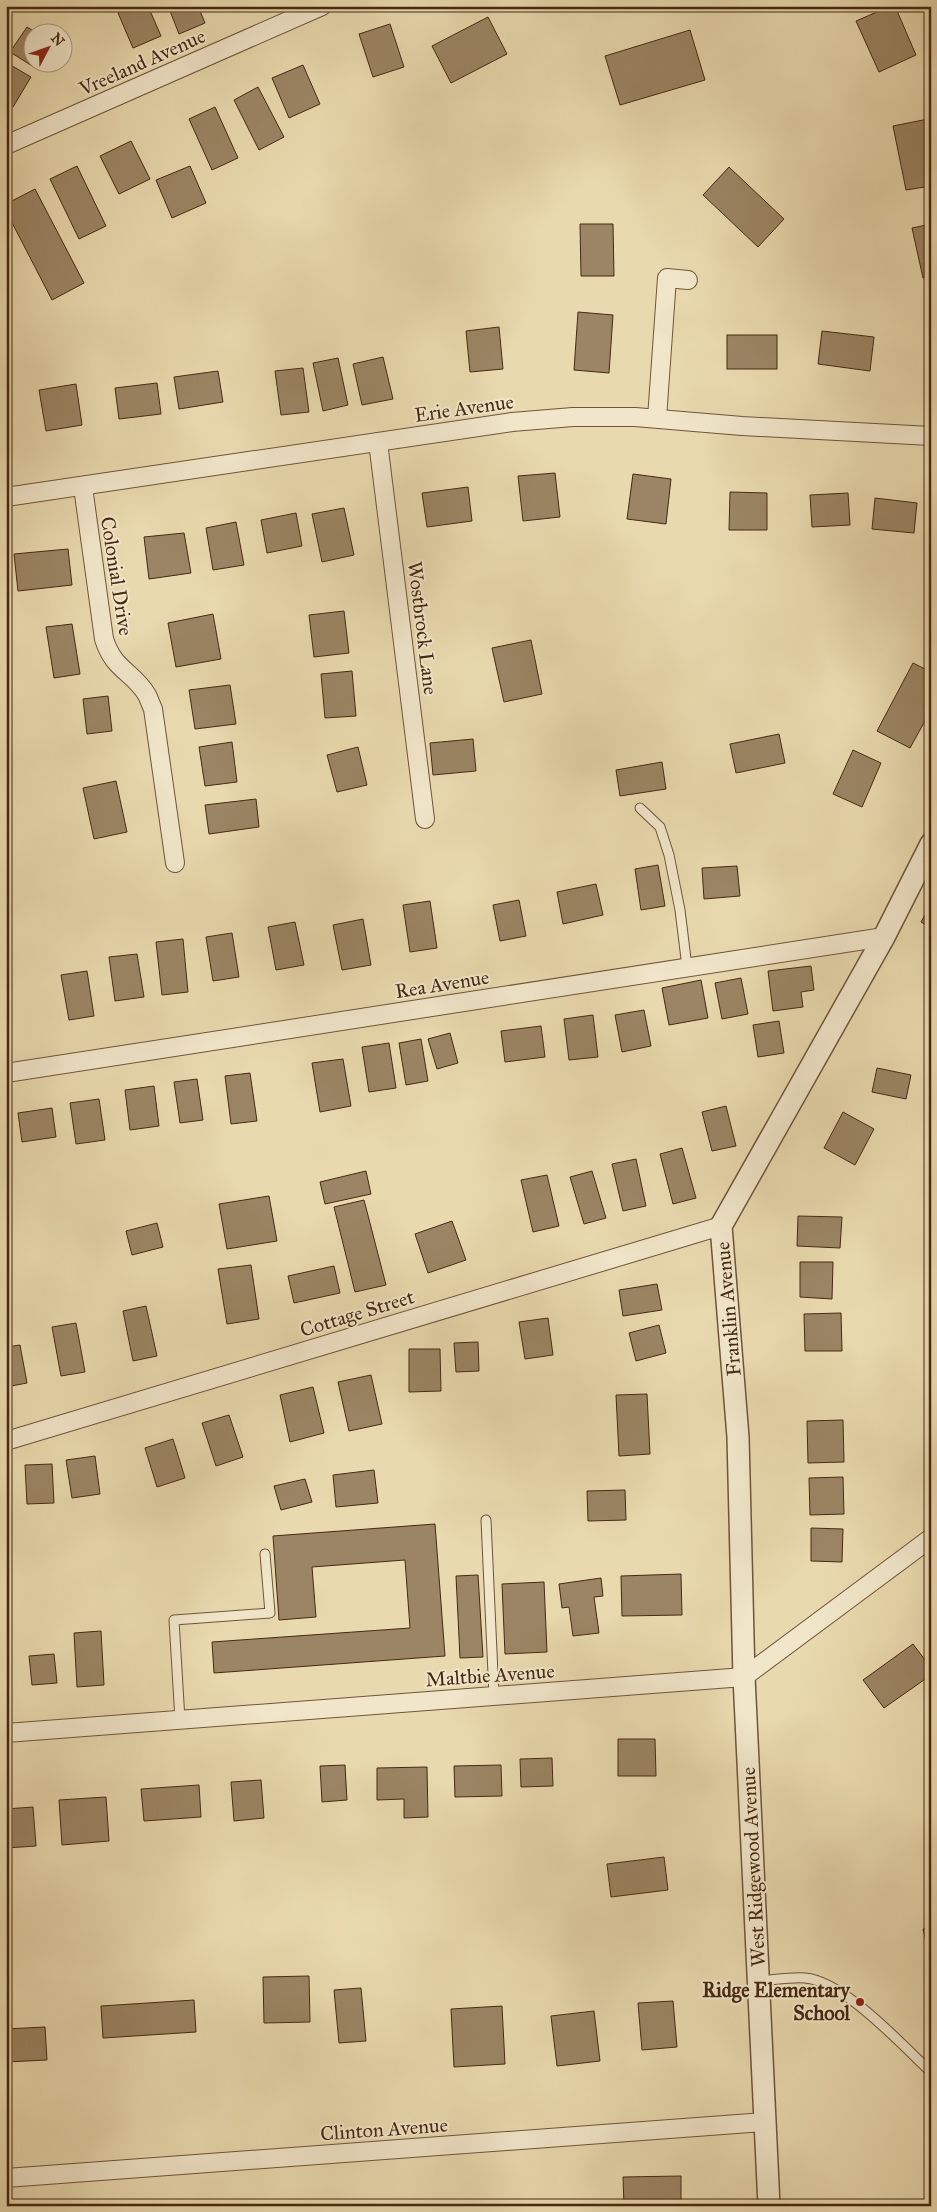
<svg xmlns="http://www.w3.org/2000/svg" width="937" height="2212" font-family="'IM FELL Great Primer',serif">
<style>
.building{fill:#9b8564;stroke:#462913}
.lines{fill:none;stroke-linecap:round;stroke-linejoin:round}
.service-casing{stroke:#6f553a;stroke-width:11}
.minor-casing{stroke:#6f553a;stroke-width:20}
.tertiary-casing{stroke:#6f553a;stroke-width:24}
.service{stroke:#f1e6ca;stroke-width:9}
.minor{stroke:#f1e6ca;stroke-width:18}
.tertiary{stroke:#f1e6ca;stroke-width:21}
.poi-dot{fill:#8f2418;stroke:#f1e6ca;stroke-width:2}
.labels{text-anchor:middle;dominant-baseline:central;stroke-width:4;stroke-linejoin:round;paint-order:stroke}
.street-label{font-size:20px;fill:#462913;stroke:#f1e6ca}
.poi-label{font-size:20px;font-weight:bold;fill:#462913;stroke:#f1e6ca;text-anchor:end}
</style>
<rect width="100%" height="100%" fill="#e9d9ae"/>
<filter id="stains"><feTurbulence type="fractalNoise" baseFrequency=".004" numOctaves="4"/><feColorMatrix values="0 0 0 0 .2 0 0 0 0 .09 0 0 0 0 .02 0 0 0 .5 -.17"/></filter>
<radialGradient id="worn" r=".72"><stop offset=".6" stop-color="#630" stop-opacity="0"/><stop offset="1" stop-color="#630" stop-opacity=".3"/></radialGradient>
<!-- building -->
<g class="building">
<polygon points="133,6 148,6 161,36 133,48 118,13"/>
<polygon points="168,6 198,6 205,23 179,34"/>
<polygon points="891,6 895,6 916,55 879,72 856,21"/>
<polygon points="488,17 507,54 451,83 432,46"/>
<polygon points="390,24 404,67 373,77 359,34"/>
<polygon points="27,27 35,32 32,32 32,62 41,62 37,69 10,52"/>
<polygon points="690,30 705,80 620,105 605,56"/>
<polygon points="7,63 31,77 13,107 6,102"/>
<polygon points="303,65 320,104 289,118 272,78"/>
<polygon points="258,87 284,137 259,150 234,100"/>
<polygon points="215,107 238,158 212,170 189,119"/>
<polygon points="928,119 931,131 931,186 906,190 893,126"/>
<polygon points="131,141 150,179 119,194 100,156"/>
<polygon points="77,166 106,226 79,239 50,179"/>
<polygon points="190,166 206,203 172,218 156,180"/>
<polygon points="729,167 784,219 758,247 703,195"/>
<polygon points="35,189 84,283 52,300 6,211 6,204"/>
<polygon points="580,224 613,224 614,276 581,276"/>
<polygon points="931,224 931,276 923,278 912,228"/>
<polygon points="578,312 613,315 609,373 574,370"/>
<polygon points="499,327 503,369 470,372 466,331"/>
<polygon points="822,331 874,337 870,371 818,364"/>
<rect x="727" y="335" width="50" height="34"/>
<polygon points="383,357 393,399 362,405 353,364"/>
<polygon points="338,358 348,405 323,411 313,363"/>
<polygon points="303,368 309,412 281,415 275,371"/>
<polygon points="218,371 223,402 179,409 174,377"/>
<polygon points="157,383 161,414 119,419 115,388"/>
<polygon points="76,384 82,425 46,431 39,390"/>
<polygon points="555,473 560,517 523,521 518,476"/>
<polygon points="633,474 671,479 666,524 627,519"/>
<polygon points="468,487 472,521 427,527 422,493"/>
<polygon points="730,492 767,493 767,530 729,530"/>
<polygon points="848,493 850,525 812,527 810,495"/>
<polygon points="875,498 917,503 914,533 872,529"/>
<polygon points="344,508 354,555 322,562 312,514"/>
<polygon points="296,513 302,546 267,553 261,520"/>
<polygon points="236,522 244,565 213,570 206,528"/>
<polygon points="184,533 191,573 149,579 144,537"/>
<polygon points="68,549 72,585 18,591 14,554"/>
<polygon points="344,611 349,653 314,657 309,615"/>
<polygon points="213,614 221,659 176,667 168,623"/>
<polygon points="72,624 80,674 54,678 46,627"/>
<polygon points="531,640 542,694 504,702 492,648"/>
<polygon points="913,663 931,672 931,710 910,748 877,731"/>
<polygon points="352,671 356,716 325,718 321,674"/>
<polygon points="230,685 236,724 195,729 189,690"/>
<polygon points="108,696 112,731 87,734 83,699"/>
<polygon points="779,734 785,763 736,773 730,744"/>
<polygon points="473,739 476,771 433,775 430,743"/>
<polygon points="232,742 237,782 205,786 199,747"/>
<polygon points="358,747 367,785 337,792 327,755"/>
<polygon points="853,750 881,763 862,807 833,794"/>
<polygon points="662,762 666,789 620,796 616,770"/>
<polygon points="116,781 127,832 94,839 83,788"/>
<polygon points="256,799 259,827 209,834 205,805"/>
<polygon points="658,865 665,906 641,910 635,869"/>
<polygon points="737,866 740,896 704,899 702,868"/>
<polygon points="596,884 603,915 563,924 557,892"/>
<polygon points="519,900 526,936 500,941 493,905"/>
<polygon points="430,901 437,948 410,952 403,905"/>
<polygon points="931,904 931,928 921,922"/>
<polygon points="363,919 371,965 342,970 333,925"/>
<polygon points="295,922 304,965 276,970 268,927"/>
<polygon points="232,933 239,977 213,981 206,937"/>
<polygon points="183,939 188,992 162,995 156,942"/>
<polygon points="137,954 144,997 115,1001 109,957"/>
<polygon points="811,966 814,990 801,992 803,1007 773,1011 768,971"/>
<polygon points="87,971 94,1016 69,1020 61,975"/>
<polygon points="741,978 748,1014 722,1019 715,983"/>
<polygon points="701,980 708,1018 669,1025 662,988"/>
<polygon points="644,1010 651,1046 622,1052 615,1015"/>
<polygon points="593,1015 598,1057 569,1060 564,1019"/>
<polygon points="779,1021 784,1053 758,1057 753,1025"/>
<polygon points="541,1026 545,1057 505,1062 501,1031"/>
<polygon points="450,1033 458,1063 437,1069 428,1039"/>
<polygon points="421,1039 428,1081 406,1085 399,1043"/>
<polygon points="389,1043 396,1088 369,1092 362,1047"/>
<polygon points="343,1059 351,1106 320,1112 312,1063"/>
<polygon points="877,1068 911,1075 906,1099 872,1092"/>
<polygon points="250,1073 257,1121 231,1124 225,1076"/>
<polygon points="197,1079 203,1120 180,1123 174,1082"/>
<polygon points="154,1086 159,1126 130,1130 125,1090"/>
<polygon points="99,1099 105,1140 76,1144 70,1103"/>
<polygon points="726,1106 736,1146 712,1151 702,1112"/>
<polygon points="52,1108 56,1137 22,1142 18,1113"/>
<polygon points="843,1112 874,1129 855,1165 824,1148"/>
<polygon points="682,1148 696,1198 673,1204 660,1154"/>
<polygon points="636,1159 646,1206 623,1211 612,1164"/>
<polygon points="366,1171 371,1194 325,1204 320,1182"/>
<polygon points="592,1171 606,1218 584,1224 570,1177"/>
<polygon points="547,1175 559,1226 533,1232 521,1180"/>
<polygon points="269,1196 277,1241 227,1249 219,1204"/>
<polygon points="364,1200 386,1285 355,1292 334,1207"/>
<polygon points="798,1216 842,1217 840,1248 797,1246"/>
<polygon points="452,1221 466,1260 428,1273 415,1234"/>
<polygon points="157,1223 163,1247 132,1255 126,1231"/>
<polygon points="800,1262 833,1262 832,1299 800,1297"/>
<polygon points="251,1265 259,1319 227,1324 218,1269"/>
<polygon points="334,1266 340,1293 294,1303 288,1276"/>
<polygon points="657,1284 662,1310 623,1316 619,1290"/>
<polygon points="146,1306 157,1356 133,1361 123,1311"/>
<polygon points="841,1313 842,1351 805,1351 804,1314"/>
<polygon points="548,1318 553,1355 525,1359 519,1322"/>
<polygon points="76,1323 85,1372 61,1376 52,1327"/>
<polygon points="659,1325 666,1353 636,1361 629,1333"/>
<polygon points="478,1342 479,1371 456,1372 454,1343"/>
<polygon points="20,1345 27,1383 6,1387 6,1347"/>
<polygon points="409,1349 440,1349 441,1391 409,1392"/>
<polygon points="371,1375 382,1424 349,1431 338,1382"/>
<polygon points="313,1387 324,1433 290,1442 280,1395"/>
<polygon points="647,1394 650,1454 619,1456 616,1395"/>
<polygon points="229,1415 243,1457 216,1466 202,1423"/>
<polygon points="843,1420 844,1462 808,1463 807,1421"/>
<polygon points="173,1439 185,1478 157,1487 145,1448"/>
<polygon points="95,1456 100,1494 72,1498 66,1460"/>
<polygon points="52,1464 54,1503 27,1504 25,1465"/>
<polygon points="374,1470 378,1503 336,1507 333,1475"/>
<polygon points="843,1477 844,1514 810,1515 809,1478"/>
<polygon points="305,1479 312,1502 281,1510 274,1486"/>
<polygon points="625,1490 626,1520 588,1521 587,1491"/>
<polygon points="435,1524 445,1656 214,1673 212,1642 410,1628 405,1560 312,1567 316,1617 279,1620 273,1536"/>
<polygon points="811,1528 843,1529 842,1562 811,1561"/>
<polygon points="681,1574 682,1615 622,1616 621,1576"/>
<polygon points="478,1575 483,1657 460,1658 456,1576"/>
<polygon points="601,1578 603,1596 594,1597 599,1633 573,1636 569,1607 562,1608 559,1584"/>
<polygon points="544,1582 547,1652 505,1654 502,1584"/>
<polygon points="101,1631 104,1685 77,1687 74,1633"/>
<polygon points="913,1644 931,1668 931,1675 884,1708 863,1680"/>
<polygon points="54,1654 57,1683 32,1685 29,1656"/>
<polygon points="618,1739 655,1739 656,1776 618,1776"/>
<polygon points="552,1758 553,1786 521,1787 520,1759"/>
<polygon points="345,1765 347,1800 322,1802 320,1766"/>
<polygon points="501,1765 502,1796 455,1797 454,1766"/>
<polygon points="427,1767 428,1817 404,1818 404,1799 377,1800 377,1768"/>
<polygon points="261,1780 264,1818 234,1821 231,1782"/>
<polygon points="199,1785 201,1817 144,1821 141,1789"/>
<polygon points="106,1797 109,1841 62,1845 59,1800"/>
<polygon points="33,1807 36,1846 6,1848 6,1809"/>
<polygon points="664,1857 668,1890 611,1897 607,1864"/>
<polygon points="931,1927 931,1963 923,1929"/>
<polygon points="309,1976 310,2022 264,2023 263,1977"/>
<polygon points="361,1988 366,2041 339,2043 334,1990"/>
<polygon points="194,2000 196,2032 103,2038 101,2006"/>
<polygon points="673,2001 677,2047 642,2050 638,2003"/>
<polygon points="502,2006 505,2064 454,2067 451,2009"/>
<polygon points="594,2011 600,2061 557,2066 551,2016"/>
<polygon points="45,2027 47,2060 6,2062 6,2029"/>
<polygon points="681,2176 681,2206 624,2206 623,2177"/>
<polygon points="538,2204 538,2206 489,2206"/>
</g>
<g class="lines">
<defs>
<g id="service">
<polyline points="640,808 660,827 669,855 680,910 687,967"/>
<polyline points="486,1520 494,1696"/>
<polyline points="180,1720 174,1620 270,1613 265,1554"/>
<path d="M759,1981C774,1980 790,1977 805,1978C844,1981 902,2045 931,2072"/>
</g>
<g id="minor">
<polyline points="6,145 322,6"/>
<polyline points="657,418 667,278 688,280"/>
<polyline points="378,442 425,819"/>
<path d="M83,487L104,639C114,671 133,671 147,695C149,699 151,705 153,709L175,863"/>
<polyline points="6,497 512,422 573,417 635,417 742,426 931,436"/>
<polyline points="6,1073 884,937"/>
<polyline points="6,1441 721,1226"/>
<polyline points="6,1733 744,1677 931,1538"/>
<polyline points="6,2178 765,2122"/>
</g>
<polyline id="tertiary" points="769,2206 744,1677 738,1437 721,1226 884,937 931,844"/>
</defs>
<!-- service casing -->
<use href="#service" class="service-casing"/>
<!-- minor casing -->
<use href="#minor" class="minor-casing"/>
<!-- tertiary casing -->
<use href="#tertiary" class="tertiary-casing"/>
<!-- service -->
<use href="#service" class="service"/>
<!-- minor -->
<use href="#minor" class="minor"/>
<!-- tertiary -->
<use href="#tertiary" class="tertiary"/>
</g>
<!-- markers -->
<circle class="poi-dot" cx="860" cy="2002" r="5"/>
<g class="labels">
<!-- street labels -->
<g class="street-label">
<text transform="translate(142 62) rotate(-24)">Vreeland Avenue</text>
<text transform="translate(464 408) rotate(-8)">Erie Avenue</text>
<text transform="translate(117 576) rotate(81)">Colonial Drive</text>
<text transform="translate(423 628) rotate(83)">Wostbrock Lane</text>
<text transform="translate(442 984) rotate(-9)">Rea Avenue</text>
<text transform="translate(728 1309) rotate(-95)">Franklin Avenue</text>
<text transform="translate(357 1313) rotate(-17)">Cottage Street</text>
<text transform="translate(490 1675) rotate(-4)">Maltbie Avenue</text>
<text transform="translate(753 1867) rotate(-93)">West Ridgewood Avenue</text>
<text transform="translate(384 2129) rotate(-4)">Clinton Avenue</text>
</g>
<!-- poi labels -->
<g class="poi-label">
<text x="850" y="1990">Ridge Elementary<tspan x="850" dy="23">School</tspan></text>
</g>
</g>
<!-- margin -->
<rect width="937" height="2212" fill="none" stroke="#e9d9ae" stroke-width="25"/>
<rect x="8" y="8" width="922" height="2197" fill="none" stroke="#462913" stroke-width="2.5"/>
<rect x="12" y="12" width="912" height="2187" fill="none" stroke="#462913"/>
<!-- north arrow -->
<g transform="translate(48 48) rotate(49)"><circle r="24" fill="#f1e6ca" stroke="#ad9a81"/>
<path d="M0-4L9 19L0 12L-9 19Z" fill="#8f2418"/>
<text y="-8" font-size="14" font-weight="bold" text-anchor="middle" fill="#462913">N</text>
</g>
<rect width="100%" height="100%" filter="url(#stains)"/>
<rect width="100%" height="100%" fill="url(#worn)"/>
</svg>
